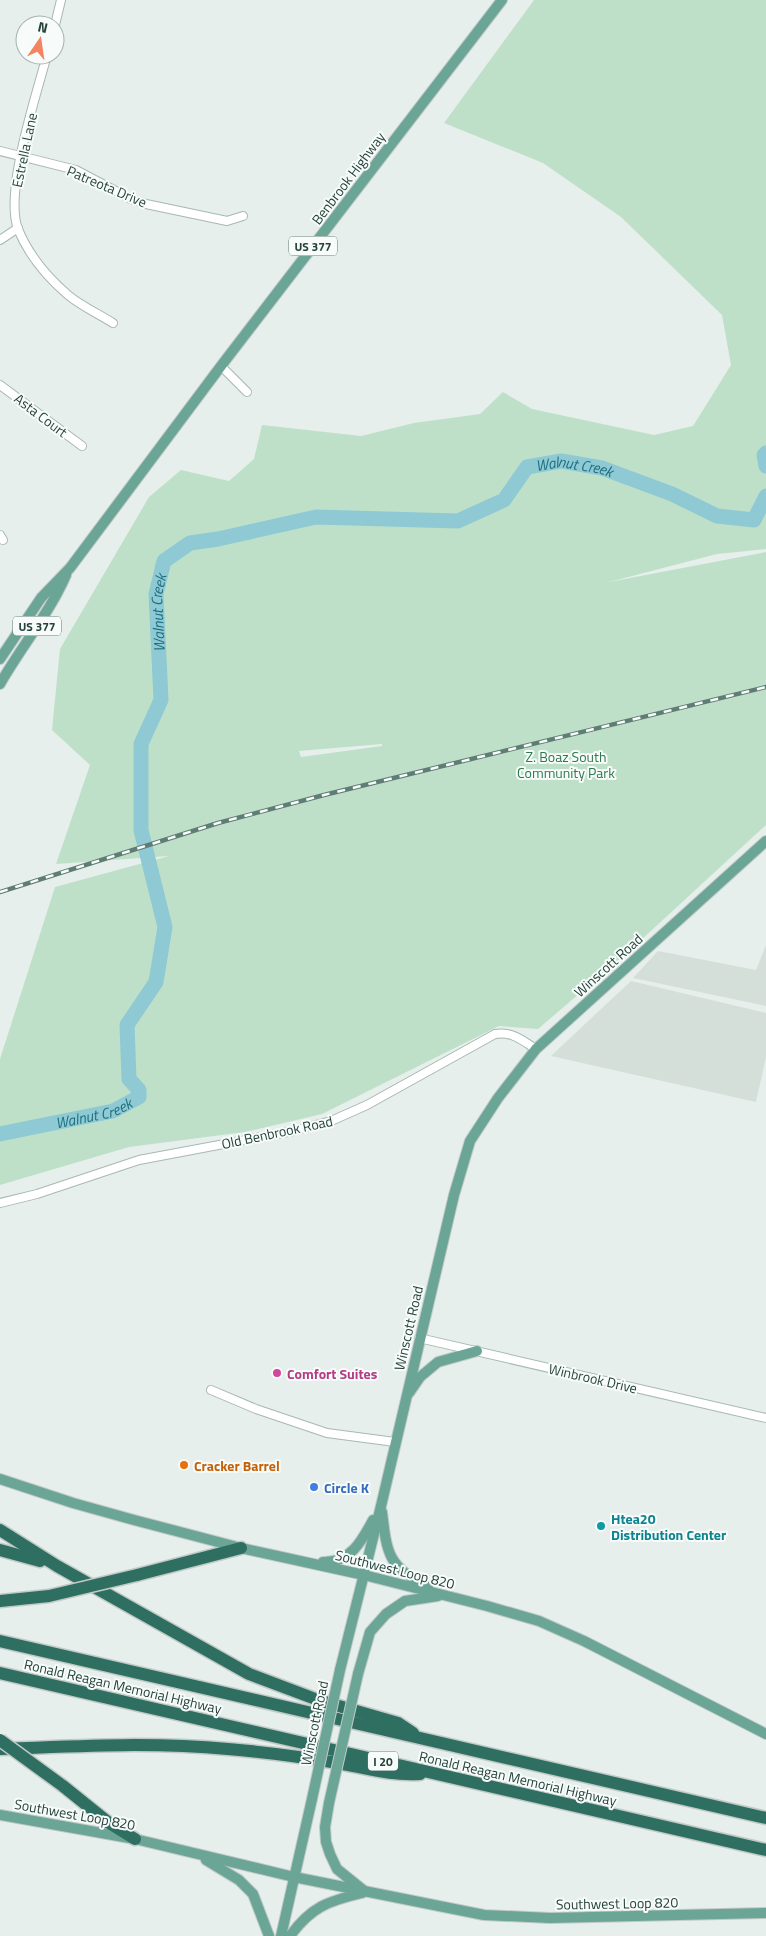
<svg xmlns="http://www.w3.org/2000/svg" width="766" height="1936" font-family="'Titillium Web',sans-serif">
<style>
.built{fill:#d4dfda}
.green{fill:#bfe0c8;fill-rule:evenodd}
.lines{fill:none;stroke-linecap:round;stroke-linejoin:round}
.river{stroke:#8ec9d4;stroke-width:15}
.minor-casing{stroke:#a8b8b2;stroke-width:10}
.major-casing{stroke:#c2cac8;stroke-width:12}
.highway-casing{stroke:#c2cac8;stroke-width:15}
.minor{stroke:#fff;stroke-width:8}
.major{stroke:#6aa596;stroke-width:10}
.highway{stroke:#2f6f62;stroke-width:12}
.rail-casing{stroke:#5f7d75;stroke-width:4.5}
.rail{stroke:#f7fbf9;stroke-width:2.5;stroke-dasharray:8;stroke-linecap:butt}
.major-bridge-casing{stroke:#c2cac8;stroke-width:12;stroke-linecap:butt}
.highway-bridge-casing{stroke:#c2cac8;stroke-width:15;stroke-linecap:butt}
.major-bridge{stroke:#6aa596;stroke-width:10}
.highway-bridge{stroke:#2f6f62;stroke-width:12}
.hotel-dot{fill:#d1479c;stroke:#f7fbf9;stroke-width:2}
.food-dot{fill:#e8710a;stroke:#f7fbf9;stroke-width:2}
.shop-dot{fill:#3f7fe0;stroke:#f7fbf9;stroke-width:2}
.culture-dot{fill:#0f9aa8;stroke:#f7fbf9;stroke-width:2}
.labels{text-anchor:middle;dominant-baseline:central;stroke-width:4;stroke-linejoin:round;paint-order:stroke}
.shield{fill:#f7fbf9;stroke:#637a73;stroke-width:1}
.shield-label{font-size:12px;font-weight:bold;fill:#24423a}
.street-label{font-size:14px;fill:#24423a;stroke:#f7fbf9}
.park-label{font-size:14px;fill:#2d7a4b;stroke:#f7fbf9}
.hotel-label{font-size:14px;font-weight:bold;fill:#b23c85;stroke:#f7fbf9;text-anchor:start}
.food-label{font-size:14px;font-weight:bold;fill:#c56008;stroke:#f7fbf9;text-anchor:start}
.shop-label{font-size:14px;font-weight:bold;fill:#366cbe;stroke:#f7fbf9;text-anchor:start}
.culture-label{font-size:14px;font-weight:bold;fill:#0d838f;stroke:#f7fbf9;text-anchor:start}
.water-label{font-size:15px;font-style:italic;fill:#1c6f80;stroke:#f7fbf9}
</style>
<rect width="100%" height="100%" fill="#e6efeb"/>
<!-- built -->
<g class="built">
<polygon points="766,945 766,1006 633,978 658,951 756,970"/>
<polygon points="631,981 766,1013 766,1057 756,1102 551,1056"/>
</g>
<!-- green -->
<path class="green" d="M534,0H766V549L717,554L609,582L766,552V825L628,952L538,1029L499,1026L322,1114L245,1132L129,1147L0,1185V1059L55,887L169,856L56,864L90,765L52,730L60,649L149,497L181,470L229,481L254,459L262,425L361,436L414,423L480,414L503,392L532,409L654,435L693,426L731,365L722,315L621,217L543,163L444,123ZM382,744V746L301,757L299,751Z"/>
<g class="lines">
<!-- river -->
<g class="river">
<polyline points="766,453 764,455 766,466"/>
<path id="s1" d="M0,1134L113,1111L139,1097V1090L129,1079L127,1025L156,982L165,927L141,830V744L161,700L156,594L164,561L190,543L218,539L316,517L458,521L504,500L527,467L561,461L602,468L672,494L717,516L754,520L766,496"/>
</g>
<defs>
<g id="minor">
<polyline points="55,25 61,0"/>
<path d="M47,55C36,96 4,192 18,229C29,256 47,277 68,295C81,306 99,314 113,323"/>
<polyline points="0,151 76,170 131,199 146,204 227,221 243,216"/>
<polyline points="0,240 18,228"/>
<polyline points="221,366 247,392"/>
<polyline points="0,385 82,446"/>
<polyline points="0,535 3,540"/>
<path d="M0,1203L37,1194L139,1160L293,1131L331,1121L367,1105L495,1034C512,1031 523,1041 536,1049"/>
<polyline points="419,1338 766,1418"/>
<polyline points="211,1390 256,1409 327,1433 395,1442"/>
</g>
<g id="major">
<polyline points="0,659 41,598 70,568 221,366 502,0"/>
<path d="M0,684C21,647 49,614 66,575"/>
<polyline points="409,1393 420,1377 438,1362 477,1351"/>
<polyline points="0,1479 73,1503 134,1520 241,1548 364,1575 487,1606 539,1621 584,1641 766,1734"/>
<path d="M382,1512C387,1555 388,1566 428,1587"/>
<path d="M323,1562C350,1563 362,1541 373,1520"/>
<polyline points="340,1670 381,1506 454,1195 470,1141 498,1098 536,1049 766,841"/>
<polyline points="358,1674 370,1632 386,1614 405,1601 438,1596"/>
<polyline points="329,1803 325,1827 326,1842 330,1854 337,1869 363,1890"/>
<polyline points="0,1815 135,1839 294,1877 484,1915 550,1918 766,1913"/>
<polyline points="206,1860 239,1880 253,1894 269,1936"/>
<polyline points="281,1936 312,1799"/>
<path d="M290,1936C311,1907 328,1901 362,1893"/>
</g>
<g id="highway">
<polyline points="0,1530 57,1566 249,1674 318,1700 398,1723 413,1733"/>
<polyline points="0,1550 40,1561"/>
<polyline points="137,1575 241,1548"/>
<polyline points="0,1601 49,1596"/>
<polyline points="0,1641 766,1818"/>
<polyline points="0,1673 766,1850"/>
<path d="M0,1749C76,1746 152,1742 228,1749C265,1752 302,1757 338,1763C365,1768 392,1776 420,1774"/>
<polyline points="63,1786 109,1823 135,1839"/>
</g>
</defs>
<!-- minor casing -->
<use href="#minor" class="minor-casing"/>
<!-- major casing -->
<use href="#major" class="major-casing"/>
<!-- highway casing -->
<use href="#highway" class="highway-casing"/>
<!-- minor -->
<use href="#minor" class="minor"/>
<!-- major -->
<use href="#major" class="major"/>
<!-- highway -->
<use href="#highway" class="highway"/>
<defs>
<polyline id="rail" points="0,892 218,823 324,795 766,687"/>
</defs>
<!-- rail casing -->
<use href="#rail" class="rail-casing"/>
<!-- rail -->
<use href="#rail" class="rail"/>
<defs>
<g id="major-bridge">
<polyline points="312,1799 340,1670"/>
<polyline points="329,1803 358,1674"/>
</g>
<g id="highway-bridge">
<polyline points="49,1596 137,1575"/>
<polyline points="0,1740 63,1786"/>
</g>
</defs>
<!-- major-bridge casing -->
<use href="#major-bridge" class="major-bridge-casing"/>
<!-- highway-bridge casing -->
<use href="#highway-bridge" class="highway-bridge-casing"/>
<!-- major-bridge -->
<use href="#major-bridge" class="major-bridge"/>
<!-- highway-bridge -->
<use href="#highway-bridge" class="highway-bridge"/>
</g>
<!-- markers -->
<circle class="hotel-dot" cx="277" cy="1373" r="5"/>
<circle class="food-dot" cx="184" cy="1465" r="5"/>
<circle class="shop-dot" cx="314" cy="1487" r="5"/>
<circle class="culture-dot" cx="601" cy="1526" r="5"/>
<g class="labels">
<!-- shield labels -->
<g class="shield">
<rect x="289" y="236.5" width="48" height="19" rx="4"/>
<rect x="13" y="616.5" width="48" height="19" rx="4"/>
<rect x="368" y="1751.5" width="30" height="19" rx="4"/>
</g>
<g class="shield-label">
<text x="313" y="246">US 377</text>
<text x="37" y="626">US 377</text>
<text x="383" y="1761">I 20</text>
</g>
<!-- street labels -->
<g class="street-label">
<text transform="translate(24 150) rotate(-78)">Estrella Lane</text>
<text transform="translate(348 178) rotate(-53)">Benbrook Highway</text>
<text transform="translate(107 186) rotate(23)">Patreota Drive</text>
<text transform="translate(41 415) rotate(37)">Asta Court</text>
<text transform="translate(608 965) rotate(-42)">Winscott Road</text>
<text transform="translate(277 1132) rotate(-12)">Old Benbrook Road</text>
<text transform="translate(408 1328) rotate(-77)">Winscott Road</text>
<text transform="translate(593 1378) rotate(13)">Winbrook Drive</text>
<text transform="translate(395 1569) rotate(14)">Southwest Loop 820</text>
<text transform="translate(123 1686) rotate(13)">Ronald Reagan Memorial Highway</text>
<text transform="translate(314 1723) rotate(-78)">Winscott Road</text>
<text transform="translate(518 1778) rotate(13)">Ronald Reagan Memorial Highway</text>
<text transform="translate(75 1814) rotate(10)">Southwest Loop 820</text>
<text transform="translate(617 1903) rotate(-1)">Southwest Loop 820</text>
</g>
<!-- park labels -->
<g class="park-label">
<text x="566" y="756">Z. Boaz South<tspan x="566" dy="16">Community Park</tspan></text>
</g>
<!-- hotel labels -->
<g class="hotel-label">
<text x="287" y="1373">Comfort Suites</text>
</g>
<!-- food labels -->
<g class="food-label">
<text x="194" y="1465">Cracker Barrel</text>
</g>
<!-- shop labels -->
<g class="shop-label">
<text x="324" y="1487">Circle K</text>
</g>
<!-- culture labels -->
<g class="culture-label">
<text x="611" y="1518">Htea20<tspan x="611" dy="16">Distribution Center</tspan></text>
</g>
<!-- water labels -->
<g class="water-label">
<text stroke="none"><textPath href="#s1" startOffset="1144">Walnut Creek</textPath></text>
<text stroke="none"><textPath href="#s1" startOffset="650">Walnut Creek</textPath></text>
<text stroke="none"><textPath href="#s1" startOffset="96">Walnut Creek</textPath></text>
</g>
</g>
<!-- north arrow -->
<g transform="translate(40 40) rotate(13)"><circle r="24" fill="#f7fbf9" stroke="#a3b1ad"/>
<path d="M0-4L9 19L0 12L-9 19Z" fill="#f4845f"/>
<text y="-8" font-size="14" font-weight="bold" text-anchor="middle" fill="#24423a">N</text>
</g>
</svg>
